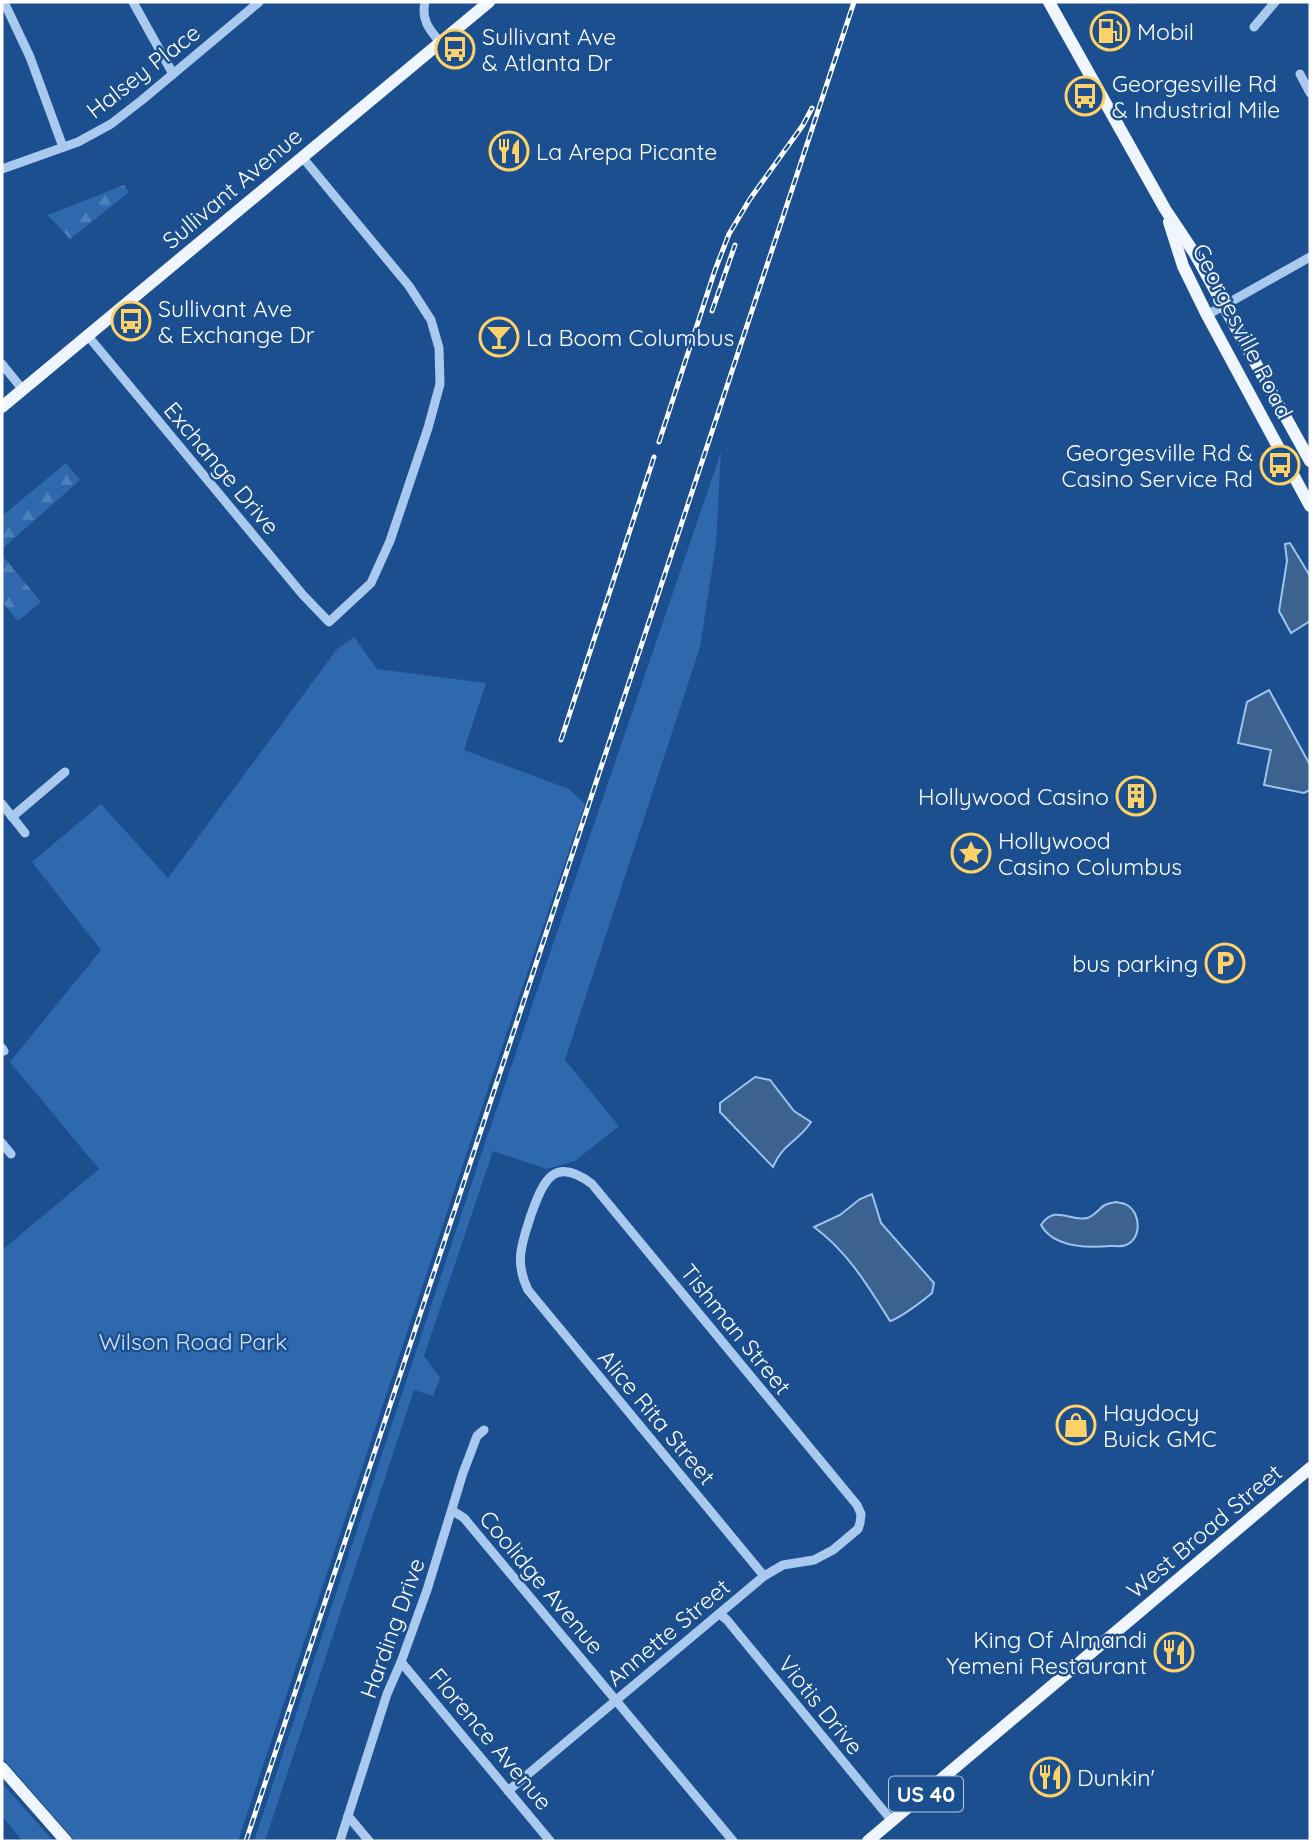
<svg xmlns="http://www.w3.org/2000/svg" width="1312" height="1843" font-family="Quicksand,sans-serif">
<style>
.green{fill:#2e69ad}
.forest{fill:url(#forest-firs)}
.water{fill:#3c6290;stroke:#9cc4f0;stroke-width:2}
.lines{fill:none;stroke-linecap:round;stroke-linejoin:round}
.minor{stroke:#a9c9ee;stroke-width:9}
.major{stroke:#f0f6ff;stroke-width:12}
.rail-casing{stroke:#fff;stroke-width:5}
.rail{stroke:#1b4f8f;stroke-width:2.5;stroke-dasharray:8;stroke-linecap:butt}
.labels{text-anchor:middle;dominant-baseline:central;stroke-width:5;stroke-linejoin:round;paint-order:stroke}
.shield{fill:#1b4f8f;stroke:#bbcadd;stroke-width:2}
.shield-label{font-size:21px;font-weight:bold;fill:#fff}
.poi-label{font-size:23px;fill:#fff;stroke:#1b4f8f;text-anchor:start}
.street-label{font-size:23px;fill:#fff;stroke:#1b4f8f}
.park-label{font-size:23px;fill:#cfe3fa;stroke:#1b4f8f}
</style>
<defs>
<pattern id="forest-firs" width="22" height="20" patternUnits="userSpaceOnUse" patternTransform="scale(1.75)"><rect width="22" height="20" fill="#2e69ad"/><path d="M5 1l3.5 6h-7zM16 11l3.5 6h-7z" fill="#4d80b9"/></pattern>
</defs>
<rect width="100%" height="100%" fill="#1b4f8f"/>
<!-- green -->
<g class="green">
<polygon points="721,452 716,544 700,647 565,1060 619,1126 575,1161 547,1169 493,1151 424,1356 440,1378 433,1396 414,1390 265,1841 254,1841 481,1155"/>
<polygon points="354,637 377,669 486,683 464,750 569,789 585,804 507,1032 238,1841 75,1841 2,1757 2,1250 99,1169 10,1062 101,950 32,862 101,804 168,878 337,649"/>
<polygon points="2,1783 48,1835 54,1841 22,1841 2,1816"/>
</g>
<!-- forest -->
<g class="forest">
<polygon points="124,185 129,192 70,239 48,215"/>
<polygon points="66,463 80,480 2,549 2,516"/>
<polygon points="2,555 41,602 18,621 2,602"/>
</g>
<!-- water -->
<g class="water">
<polygon points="1290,543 1310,576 1310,621 1291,633 1279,611 1287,561 1285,544"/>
<polygon points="1269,690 1310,765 1310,790 1304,793 1264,785 1271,750 1238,743 1247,702"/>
<path d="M755,1077L770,1080L794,1111L811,1122C799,1141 782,1144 773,1167L720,1112V1103Z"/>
<path d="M872,1194L881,1223L934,1283L932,1293C924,1300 899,1319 890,1321C868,1286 848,1252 814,1227L840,1215L860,1199Z"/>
<path d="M1116,1202C1120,1203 1124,1203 1127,1205C1141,1213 1142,1239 1126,1245C1122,1247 1114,1246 1110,1246C1087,1248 1053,1247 1041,1225C1055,1204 1070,1222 1087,1218C1095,1216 1099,1208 1105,1205C1109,1203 1113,1203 1116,1202Z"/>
</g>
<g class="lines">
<!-- minor -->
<g class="minor">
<polyline points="4,2 30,57 63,147"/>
<polyline points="133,2 173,74"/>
<path d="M425,2C421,20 429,29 440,42"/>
<polyline points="1254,27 1275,2"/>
<polyline points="1300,74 1310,93"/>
<polyline points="2,169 78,142 111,124 142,100 259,2"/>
<polyline points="1207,315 1310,257"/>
<polyline points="88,336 303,595 329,622 371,583 390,541 428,428 440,384 439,348 431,320 409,286 303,158"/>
<polyline points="2,364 23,390"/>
<polyline points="2,804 25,833"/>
<polyline points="12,817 65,772"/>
<polyline points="2,1048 4,1051"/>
<polyline points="2,1143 11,1154"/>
<polyline points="453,1511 464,1518 733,1841"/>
<polyline points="720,1614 727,1620 892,1821"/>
<polyline points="401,1662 550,1841"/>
<path d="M508,1791L764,1576L783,1565L814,1560L833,1550L858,1529L860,1523L861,1514L857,1505L592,1184C554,1155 543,1181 531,1215C522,1243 514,1261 528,1290L764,1576"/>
<polyline points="348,1816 369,1841"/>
<polyline points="340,1841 387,1694 401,1662 427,1590 463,1473 477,1436 484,1430"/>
</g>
<!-- major -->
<g class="major">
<polyline points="1049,2 1165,209 1195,254 1310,461"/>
<polyline points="1169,222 1183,266 1207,315 1310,506"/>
<polyline points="2,407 489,2"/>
<polyline points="2,1768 66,1841"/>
<polyline points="868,1841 1310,1468"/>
</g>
<defs>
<g id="rail">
<polyline points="712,311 735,245"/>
<polyline points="659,442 715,270 729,234 750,199 803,125 812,108"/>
<polyline points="561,740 654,457"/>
<polyline points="246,1841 854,2"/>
</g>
</defs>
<!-- rail casing -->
<use href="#rail" class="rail-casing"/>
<!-- rail -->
<use href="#rail" class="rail"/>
</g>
<!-- icons -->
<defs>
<symbol id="fuel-ring" viewBox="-11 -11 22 22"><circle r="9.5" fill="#1b4f8f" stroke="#ffd166" stroke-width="1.5"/><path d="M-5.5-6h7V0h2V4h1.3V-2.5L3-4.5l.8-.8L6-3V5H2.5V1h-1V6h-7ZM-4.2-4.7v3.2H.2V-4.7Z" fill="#ffd166"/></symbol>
<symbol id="bus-ring" viewBox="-11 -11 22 22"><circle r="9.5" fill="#1b4f8f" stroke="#ffd166" stroke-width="1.5"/><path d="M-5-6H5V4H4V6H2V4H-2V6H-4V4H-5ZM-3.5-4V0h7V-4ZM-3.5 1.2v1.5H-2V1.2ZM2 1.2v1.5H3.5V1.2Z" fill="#ffd166"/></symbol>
<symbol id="restaurant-ring" viewBox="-11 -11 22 22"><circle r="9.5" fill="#1b4f8f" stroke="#ffd166" stroke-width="1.5"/><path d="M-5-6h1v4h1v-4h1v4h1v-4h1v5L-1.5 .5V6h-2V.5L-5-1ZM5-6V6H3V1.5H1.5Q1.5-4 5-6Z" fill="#ffd166"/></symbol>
<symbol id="bar-ring" viewBox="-11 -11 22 22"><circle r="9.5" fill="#1b4f8f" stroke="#ffd166" stroke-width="1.5"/><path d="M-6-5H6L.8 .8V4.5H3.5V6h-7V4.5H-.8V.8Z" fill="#ffd166"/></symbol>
<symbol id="building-ring" viewBox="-11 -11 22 22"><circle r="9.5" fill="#1b4f8f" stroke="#ffd166" stroke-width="1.5"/><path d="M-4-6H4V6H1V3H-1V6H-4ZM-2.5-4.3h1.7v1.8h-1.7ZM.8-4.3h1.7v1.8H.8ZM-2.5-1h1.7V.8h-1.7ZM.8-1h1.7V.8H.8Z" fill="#ffd166"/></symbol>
<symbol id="sight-ring" viewBox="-11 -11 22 22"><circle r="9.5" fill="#1b4f8f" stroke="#ffd166" stroke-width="1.5"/><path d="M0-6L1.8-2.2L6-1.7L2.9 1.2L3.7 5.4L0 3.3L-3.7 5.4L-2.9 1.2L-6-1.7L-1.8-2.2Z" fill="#ffd166"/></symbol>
<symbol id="parking-ring" viewBox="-11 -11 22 22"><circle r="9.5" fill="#1b4f8f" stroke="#ffd166" stroke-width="1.5"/><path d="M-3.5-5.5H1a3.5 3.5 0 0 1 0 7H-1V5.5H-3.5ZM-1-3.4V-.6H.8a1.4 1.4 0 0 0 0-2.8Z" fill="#ffd166"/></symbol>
<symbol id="shop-ring" viewBox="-11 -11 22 22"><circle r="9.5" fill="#1b4f8f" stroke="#ffd166" stroke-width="1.5"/><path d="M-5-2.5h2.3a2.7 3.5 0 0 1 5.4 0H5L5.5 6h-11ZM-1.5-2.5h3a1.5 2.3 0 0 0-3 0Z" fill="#ffd166"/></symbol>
</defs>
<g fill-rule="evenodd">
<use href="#fuel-ring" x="1088" y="9" width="44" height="44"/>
<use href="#bus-ring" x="433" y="27" width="44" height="44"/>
<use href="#bus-ring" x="1063" y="74" width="44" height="44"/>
<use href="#restaurant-ring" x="487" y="129" width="44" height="44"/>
<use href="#bus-ring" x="109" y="299" width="44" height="44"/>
<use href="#bar-ring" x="477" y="315" width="44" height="44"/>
<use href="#bus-ring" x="1258" y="443" width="44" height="44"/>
<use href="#building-ring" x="1114" y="774" width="44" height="44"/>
<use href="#sight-ring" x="949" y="831" width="44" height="44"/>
<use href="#parking-ring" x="1203" y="941" width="44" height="44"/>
<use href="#shop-ring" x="1054" y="1403" width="44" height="44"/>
<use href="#restaurant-ring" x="1152" y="1630" width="44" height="44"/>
<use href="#restaurant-ring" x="1028" y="1755" width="44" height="44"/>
</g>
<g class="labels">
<!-- shield labels -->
<rect class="shield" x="889" y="1776.5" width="74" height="35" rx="5"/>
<g class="shield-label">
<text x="926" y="1794">US 40</text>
</g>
<!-- poi labels -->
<g class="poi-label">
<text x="1137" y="31">Mobil</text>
<text x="482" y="36">Sullivant Ave<tspan x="482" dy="26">&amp; Atlanta Dr</tspan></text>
<text x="1112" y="83">Georgesville Rd<tspan x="1112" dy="26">&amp; Industrial Mile</tspan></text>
<text x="536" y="151">La Arepa Picante</text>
<text x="158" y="308">Sullivant Ave<tspan x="158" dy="26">&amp; Exchange Dr</tspan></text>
<text x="526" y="337">La Boom Columbus</text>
<text x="1253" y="452" text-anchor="end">Georgesville Rd &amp;<tspan x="1253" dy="26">Casino Service Rd</tspan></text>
<text x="1109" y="796" text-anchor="end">Hollywood Casino</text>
<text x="998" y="840">Hollywood<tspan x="998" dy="26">Casino Columbus</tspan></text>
<text x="1198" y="963" text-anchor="end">bus parking</text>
<text x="1103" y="1412">Haydocy<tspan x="1103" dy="26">Buick GMC</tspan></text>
<text x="1147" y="1639" text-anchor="end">King Of Almandi<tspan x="1147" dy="26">Yemeni Restaurant</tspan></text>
<text x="1077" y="1777">Dunkin'</text>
</g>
<!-- street labels -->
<g class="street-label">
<text transform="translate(143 71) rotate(-38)">Halsey Place</text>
<text transform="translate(232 188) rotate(-40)">Sullivant Avenue</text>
<text transform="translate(1243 331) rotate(63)">Georgesville Road</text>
<text transform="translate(222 468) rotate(50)">Exchange Drive</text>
<text transform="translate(736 1329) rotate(51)">Tishman Street</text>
<text transform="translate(657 1417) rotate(50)">Alice Rita Street</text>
<text transform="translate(1204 1531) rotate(-40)">West Broad Street</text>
<text transform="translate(542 1582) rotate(50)">Coolidge Avenue</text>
<text transform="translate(392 1628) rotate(-70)">Harding Drive</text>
<text transform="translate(668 1632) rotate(-40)">Annette Street</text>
<text transform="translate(821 1705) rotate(51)">Viotis Drive</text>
<text transform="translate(491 1739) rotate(50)">Florence Avenue</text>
</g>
<!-- park labels -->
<g class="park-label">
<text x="193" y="1341">Wilson Road Park</text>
</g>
</g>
<!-- border -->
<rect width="1312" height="1843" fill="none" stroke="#ffffff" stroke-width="7"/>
</svg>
